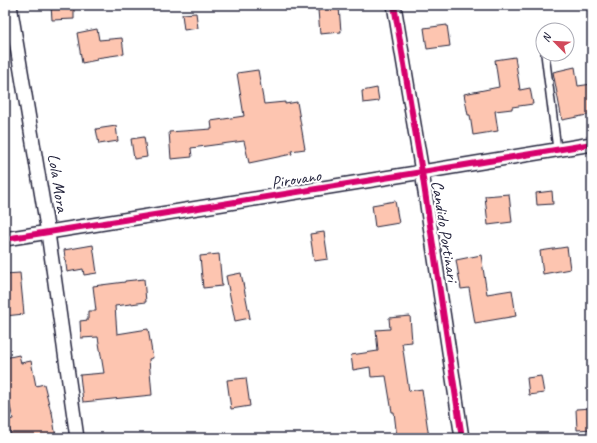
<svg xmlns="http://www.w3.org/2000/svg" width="597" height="443" font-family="Caveat,sans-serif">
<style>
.building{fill:#fdc5b0;stroke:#22223b}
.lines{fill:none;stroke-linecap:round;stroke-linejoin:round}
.lane-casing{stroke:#22223b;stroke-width:10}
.street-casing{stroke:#22223b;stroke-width:16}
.lane{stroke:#fff;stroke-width:7}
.street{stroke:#fff;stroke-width:13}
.cycleway-casing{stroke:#fff;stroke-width:8}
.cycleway{stroke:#d6006c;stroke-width:6}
.labels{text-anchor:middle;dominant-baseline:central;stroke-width:4;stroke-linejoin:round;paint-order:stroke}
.street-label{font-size:17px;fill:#22223b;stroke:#fff}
</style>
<rect width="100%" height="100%" fill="#fff"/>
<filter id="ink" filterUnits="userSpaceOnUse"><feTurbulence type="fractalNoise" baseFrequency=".025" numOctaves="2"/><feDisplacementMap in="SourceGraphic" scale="8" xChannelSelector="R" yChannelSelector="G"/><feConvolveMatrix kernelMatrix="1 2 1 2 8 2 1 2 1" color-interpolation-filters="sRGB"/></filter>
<g filter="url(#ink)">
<!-- building -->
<g class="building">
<polygon points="51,5 74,5 74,19 52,20"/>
<polygon points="339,7 341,32 320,34 318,10"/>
<polygon points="196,13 198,28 184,30 182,14"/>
<polygon points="447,25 450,46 427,49 424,28"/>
<polygon points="97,29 99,40 122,38 124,54 96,58 97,60 82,63 77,33"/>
<polygon points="515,57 520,90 530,88 533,104 512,107 512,109 495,111 498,131 473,135 470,115 468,115 464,94 499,87 495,60"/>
<polygon points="575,67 578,86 592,84 592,114 562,120 553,72"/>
<polygon points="258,70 264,104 285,102 285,104 297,102 305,149 291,151 292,154 249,163 244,141 191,148 192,157 171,159 169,132 212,129 211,121 244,116 237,73"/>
<polygon points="377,88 379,101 363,103 362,91"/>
<polygon points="116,126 118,141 99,144 96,129"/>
<polygon points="144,137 147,157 134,159 131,139"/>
<polygon points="552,191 553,204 537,205 536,193"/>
<polygon points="509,194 512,222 488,225 485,196"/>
<polygon points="395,201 399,223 375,227 372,205"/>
<polygon points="324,232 328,259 314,261 310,234"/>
<polygon points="93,245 97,273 84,275 83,269 67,272 64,250"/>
<polygon points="567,247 570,269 543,274 540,251"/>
<polygon points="219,254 222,286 203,288 200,256"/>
<polygon points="481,255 487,294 512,290 516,316 475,323 469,288 461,289 456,260"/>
<polygon points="20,273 24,314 5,316 5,274"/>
<polygon points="241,273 250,318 235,321 226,276"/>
<polygon points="144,279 146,302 115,306 117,334 148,329 153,358 149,359 152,395 83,402 80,375 104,373 98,337 81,338 80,321 88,320 88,311 96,311 93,286 125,282 125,281"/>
<polygon points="410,316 412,342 402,343 409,391 422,389 429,438 397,438 394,412 392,412 386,376 371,377 370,367 353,370 351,355 378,351 376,330 390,329 389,318"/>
<polygon points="19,355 21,363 31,361 36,386 44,384 51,412 52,412 56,438 11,438 8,420 13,419 5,386 5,358"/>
<polygon points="541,376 544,393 529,395 527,378"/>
<polygon points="246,378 250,406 231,409 227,380"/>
<polygon points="592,408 592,429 577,430 576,409"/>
</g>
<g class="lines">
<defs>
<polyline id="lane" points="545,54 557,149"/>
<g id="street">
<polyline points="10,5 48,233 77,438"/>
<polyline points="394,5 422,172 462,438"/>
<polyline points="5,239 422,172 592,144"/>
</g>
</defs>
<!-- lane casing -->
<use href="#lane" class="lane-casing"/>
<!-- street casing -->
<use href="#street" class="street-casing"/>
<!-- lane -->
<use href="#lane" class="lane"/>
<!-- street -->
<use href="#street" class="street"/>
<defs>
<g id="cycleway">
<polyline points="394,5 422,172 462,438"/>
<polyline points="5,239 422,172 592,144"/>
</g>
</defs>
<!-- cycleway casing -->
<use href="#cycleway" class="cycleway-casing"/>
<!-- cycleway -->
<use href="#cycleway" class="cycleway"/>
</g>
</g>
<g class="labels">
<!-- street labels -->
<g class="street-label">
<text transform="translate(296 179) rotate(-9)">Pirovano</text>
<text transform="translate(58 183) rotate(81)">Lola Mora</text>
<text transform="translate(445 231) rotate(81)">Candido Portinari</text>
</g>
</g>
<!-- margin -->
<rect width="597" height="443" fill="none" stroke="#fff" stroke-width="20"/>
<rect x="10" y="10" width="577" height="423" fill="none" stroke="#22223b" stroke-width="1.5" filter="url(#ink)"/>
<!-- north arrow -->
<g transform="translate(555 42) rotate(294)"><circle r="19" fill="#ffffff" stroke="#a7a7b1"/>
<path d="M0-3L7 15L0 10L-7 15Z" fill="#d1495b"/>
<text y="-6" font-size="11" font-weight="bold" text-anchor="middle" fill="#22223b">N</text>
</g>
</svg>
